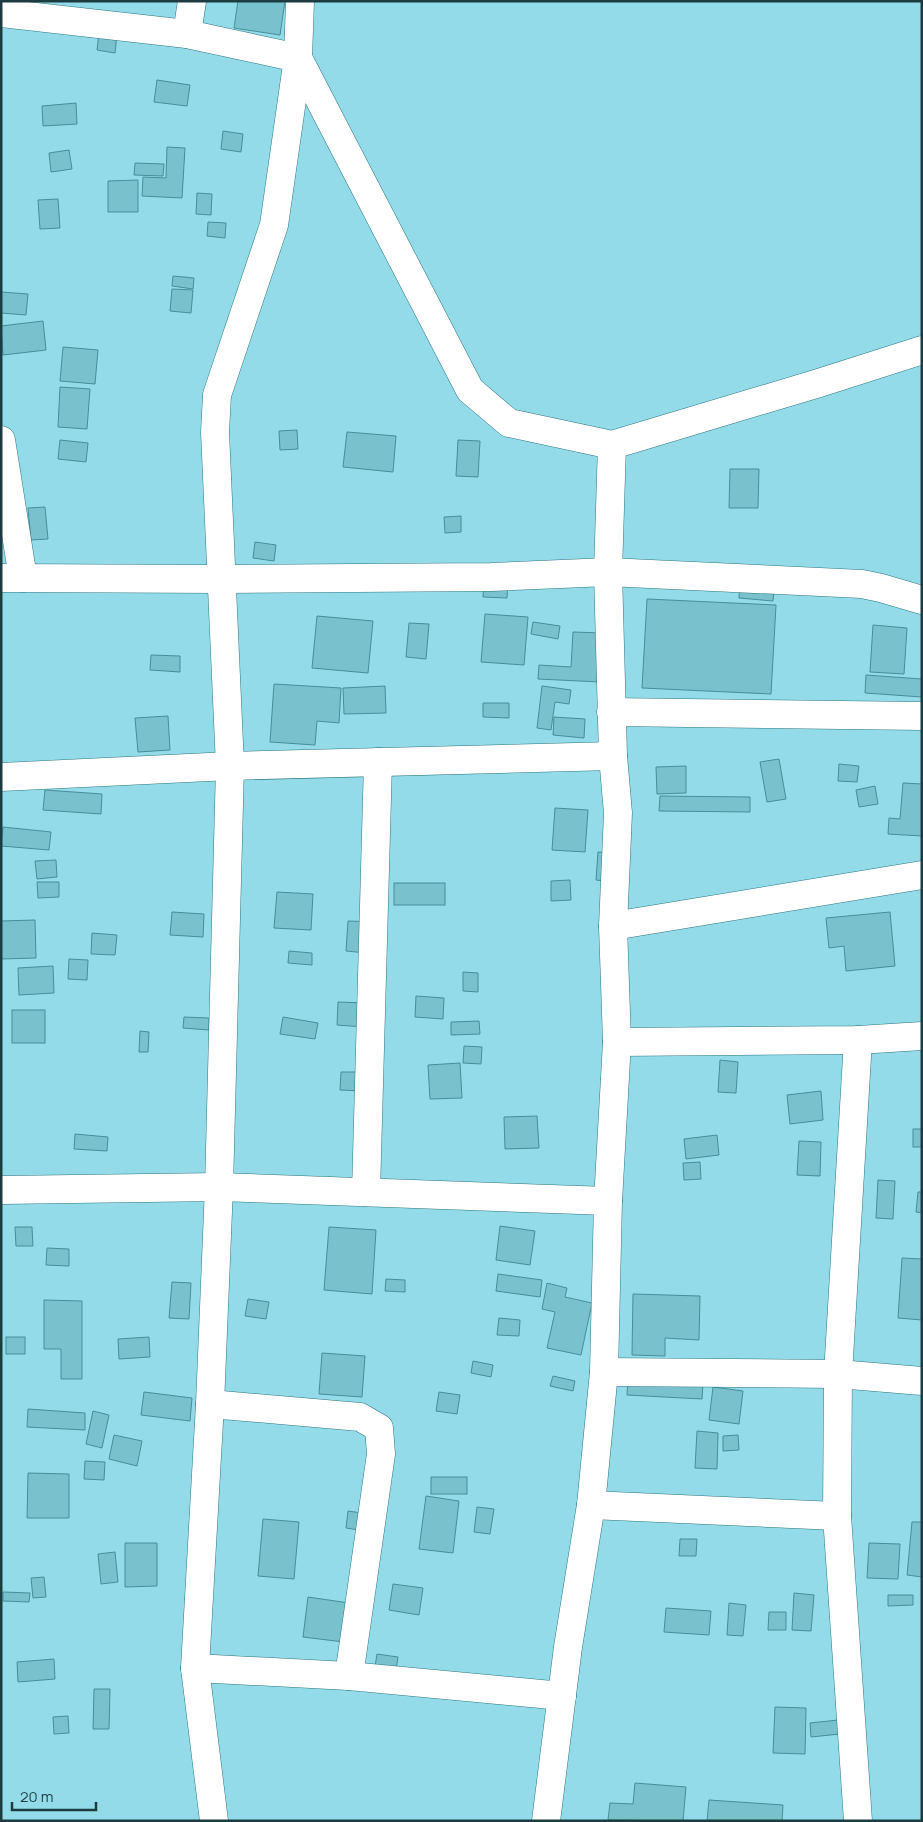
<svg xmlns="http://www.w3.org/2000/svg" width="923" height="1822" font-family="Manrope,sans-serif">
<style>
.building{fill:#78c1cd;stroke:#468e9a}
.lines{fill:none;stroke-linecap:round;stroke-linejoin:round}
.street-casing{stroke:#2b7681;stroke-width:29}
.street{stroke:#fff;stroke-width:28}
</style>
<rect width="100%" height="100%" fill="#93dbe8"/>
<!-- building -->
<g class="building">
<polygon points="238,1 285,1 280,35 234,28"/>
<polygon points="99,33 117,35 115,53 97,50"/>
<polygon points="157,80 190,85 187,106 154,102"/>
<polygon points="76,103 77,124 43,126 42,106"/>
<polygon points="223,131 243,134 241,152 221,149"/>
<polygon points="167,147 185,148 182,198 142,196 143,177 166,178"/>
<polygon points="69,150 72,169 51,172 49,153"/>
<polygon points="135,163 164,164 163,176 134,175"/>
<polygon points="138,180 138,212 108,212 108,181"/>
<polygon points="197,193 212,194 211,215 196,214"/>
<polygon points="58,199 60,228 40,229 38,200"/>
<polygon points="208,222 226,223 225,238 207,236"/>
<polygon points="173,276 194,278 193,289 172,286"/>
<polygon points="172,289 193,290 191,313 170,311"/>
<polygon points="1,292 28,294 26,315 1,313"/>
<polygon points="43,321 46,350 3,355 1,326"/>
<polygon points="63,347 98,350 95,384 60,381"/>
<polygon points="60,387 90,389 87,429 58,427"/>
<polygon points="297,430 298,449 280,450 279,431"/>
<polygon points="347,432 396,436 393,472 343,467"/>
<polygon points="60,440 88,443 86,462 58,459"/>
<polygon points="458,440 480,441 478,477 456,476"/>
<polygon points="730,469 759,469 758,508 729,508"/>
<polygon points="45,507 48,539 31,540 28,508"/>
<polygon points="461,516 461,532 445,533 444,517"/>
<polygon points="255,542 276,545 274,561 253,558"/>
<polygon points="740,577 775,580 773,601 739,598"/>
<polygon points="484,581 508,582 507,598 483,597"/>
<polygon points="647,599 776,605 771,694 642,688"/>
<polygon points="485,614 528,617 524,665 481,662"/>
<polygon points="317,616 373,621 368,673 312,668"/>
<polygon points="533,622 560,626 558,639 531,634"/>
<polygon points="409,623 429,624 426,659 406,657"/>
<polygon points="873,625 907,628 904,674 870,672"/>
<polygon points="573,632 603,633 600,682 538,679 539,665 571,667"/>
<polygon points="151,655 180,656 180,672 150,670"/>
<polygon points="866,675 922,679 922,697 865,693"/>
<polygon points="274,684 341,688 339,723 317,721 315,745 270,742"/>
<polygon points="385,686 386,713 344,714 343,688"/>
<polygon points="542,686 571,690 569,704 555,702 551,730 537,728"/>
<polygon points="483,703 509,703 509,718 483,717"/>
<polygon points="168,716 170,750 138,752 135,718"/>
<polygon points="554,717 585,719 584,738 553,735"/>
<polygon points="779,759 786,799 767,802 760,762"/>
<polygon points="839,764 859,766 857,782 838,781"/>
<polygon points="686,766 686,793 657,794 656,767"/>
<polygon points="903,783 922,784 922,836 888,834 889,818 900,819"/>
<polygon points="875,786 878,804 859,807 856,790"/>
<polygon points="45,790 102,794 101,814 43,810"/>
<polygon points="660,796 750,797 750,812 659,811"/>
<polygon points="555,808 588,810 585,852 552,850"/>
<polygon points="3,827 51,832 49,850 1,846"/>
<polygon points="598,852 616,853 614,882 596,880"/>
<polygon points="56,860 57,877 37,879 35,861"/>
<polygon points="570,880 571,900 551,901 551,881"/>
<polygon points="37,882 59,882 59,897 38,898"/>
<rect x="394" y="883" width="51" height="22"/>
<polygon points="277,892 313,894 311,930 274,928"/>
<polygon points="172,912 204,914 203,937 170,935"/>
<polygon points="890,912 895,966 846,971 844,946 829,948 826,918"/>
<polygon points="35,920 36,958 1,959 1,921"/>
<polygon points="348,921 379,922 377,954 346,951"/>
<polygon points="92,933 117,935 115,955 91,954"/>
<polygon points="289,951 312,953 312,965 288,963"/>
<polygon points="69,959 88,960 87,980 68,979"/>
<polygon points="53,966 54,993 19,995 18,968"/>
<polygon points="463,972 478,973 478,992 463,991"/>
<polygon points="416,996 444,998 443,1019 415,1017"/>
<polygon points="338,1002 365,1003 364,1027 337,1025"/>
<rect x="12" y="1010" width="33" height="33"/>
<polygon points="184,1017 209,1018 209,1030 183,1028"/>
<polygon points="283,1017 318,1023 315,1039 280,1034"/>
<polygon points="479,1021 480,1034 451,1035 451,1022"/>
<polygon points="140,1031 149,1032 148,1052 139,1052"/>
<polygon points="464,1046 482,1047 481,1064 463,1063"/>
<polygon points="720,1060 738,1062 736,1093 718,1092"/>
<polygon points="460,1063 462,1098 430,1099 428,1065"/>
<polygon points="341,1072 362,1072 362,1091 340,1090"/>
<polygon points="821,1091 823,1120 790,1124 787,1095"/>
<polygon points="537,1116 539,1148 505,1149 504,1117"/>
<rect x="913" y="1129" width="9" height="18"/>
<polygon points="75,1134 108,1137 107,1151 74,1149"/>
<polygon points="717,1135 719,1155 686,1159 684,1139"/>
<polygon points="799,1141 821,1142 820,1176 797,1175"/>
<polygon points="700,1162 701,1179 684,1180 683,1163"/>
<polygon points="878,1180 895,1181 893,1219 876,1218"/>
<polygon points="918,1192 922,1192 922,1213 916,1212"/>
<polygon points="500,1226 535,1231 530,1265 496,1260"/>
<polygon points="15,1227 32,1227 33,1246 16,1246"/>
<polygon points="329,1227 376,1230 372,1294 324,1290"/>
<polygon points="47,1248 69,1249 69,1266 46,1265"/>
<polygon points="902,1258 922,1259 922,1320 898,1318"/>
<polygon points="498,1274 542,1280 540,1297 496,1291"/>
<polygon points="386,1279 405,1280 405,1292 385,1291"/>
<polygon points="172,1282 191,1283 189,1319 169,1318"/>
<polygon points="547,1283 567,1288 565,1297 592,1303 581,1355 547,1348 555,1312 542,1309"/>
<polygon points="633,1294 700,1296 699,1340 665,1338 665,1356 632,1355"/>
<polygon points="248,1299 269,1302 266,1319 245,1316"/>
<polygon points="44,1300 82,1301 82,1379 61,1379 61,1349 44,1349"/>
<polygon points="499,1318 520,1320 519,1336 497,1335"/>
<rect x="6" y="1337" width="19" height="17"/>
<polygon points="149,1337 150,1357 119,1359 118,1339"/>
<polygon points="322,1353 365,1356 362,1397 319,1394"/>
<polygon points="473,1361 493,1365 491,1377 471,1373"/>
<polygon points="629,1362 704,1367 702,1399 627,1395"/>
<polygon points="553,1376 575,1381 573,1391 550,1386"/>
<polygon points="713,1387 743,1391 739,1424 709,1420"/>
<polygon points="144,1392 192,1398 190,1421 141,1415"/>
<polygon points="439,1392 460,1395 457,1414 436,1411"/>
<polygon points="28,1409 85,1413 85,1430 27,1427"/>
<polygon points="93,1411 109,1415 102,1448 86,1444"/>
<polygon points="697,1431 718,1433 717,1469 695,1468"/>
<polygon points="114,1435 142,1441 137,1466 109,1459"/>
<polygon points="738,1435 739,1450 723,1451 723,1436"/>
<polygon points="85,1461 105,1462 104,1480 84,1479"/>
<polygon points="28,1473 69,1474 69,1518 27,1518"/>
<rect x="431" y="1477" width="36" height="17"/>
<polygon points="426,1496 459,1501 453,1553 419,1549"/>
<polygon points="477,1507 494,1509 490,1534 474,1532"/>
<polygon points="348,1511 362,1513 359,1530 346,1528"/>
<polygon points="263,1519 299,1522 294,1579 258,1576"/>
<polygon points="912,1522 922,1522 922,1577 907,1575"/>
<polygon points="680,1539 697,1539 696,1556 679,1556"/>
<polygon points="125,1543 157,1543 157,1586 125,1587"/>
<polygon points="869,1543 900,1544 898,1579 867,1578"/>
<polygon points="115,1552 118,1582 101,1584 98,1554"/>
<polygon points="44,1577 46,1597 33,1598 31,1578"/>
<polygon points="393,1584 423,1588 419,1615 389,1610"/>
<polygon points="3,1592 30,1593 29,1602 3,1601"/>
<polygon points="794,1593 814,1595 811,1631 792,1630"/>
<polygon points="888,1595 913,1595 913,1605 888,1606"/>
<polygon points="308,1597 349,1603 344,1642 303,1637"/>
<polygon points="729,1603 746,1605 743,1636 727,1635"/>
<polygon points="666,1608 711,1611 709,1635 664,1632"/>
<polygon points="769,1612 786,1612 786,1630 768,1630"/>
<polygon points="377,1654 398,1657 395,1677 374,1673"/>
<polygon points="54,1659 55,1679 18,1682 17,1662"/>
<polygon points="94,1689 110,1689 109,1729 93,1729"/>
<polygon points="775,1707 806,1708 805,1754 773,1753"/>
<polygon points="68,1716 69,1733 54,1734 53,1717"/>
<polygon points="838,1720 840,1734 811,1737 810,1723"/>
<polygon points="635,1783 686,1787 683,1821 608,1820 610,1803 633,1804"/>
<polygon points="709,1800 783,1805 782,1821 707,1821"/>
</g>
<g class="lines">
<defs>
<g id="street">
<polyline points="1,13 187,34 298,58 470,390 509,423 612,445 819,383 922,350"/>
<polyline points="187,34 192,1"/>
<polyline points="1,440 23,578"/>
<polyline points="1,578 222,579 491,577 608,572 862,584 881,588 922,600"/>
<polyline points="611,712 922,716"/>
<polyline points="1,777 230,766 613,756"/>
<polyline points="613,926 922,875"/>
<polyline points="858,1040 838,1374 837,1516 858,1821"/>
<polyline points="617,1042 858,1040 922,1036"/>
<polyline points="1,1190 219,1187 608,1201"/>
<polyline points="366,1192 378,762"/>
<polyline points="604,1372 838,1374 922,1381"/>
<polyline points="210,1404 360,1417 379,1428 381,1454 349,1676"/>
<polyline points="591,1505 837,1516"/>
<polyline points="195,1668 349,1676 562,1696"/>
<polyline points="214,1821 195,1668 210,1404 219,1187 230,766 215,432 217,395 274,225 298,58 300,1"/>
<polyline points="546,1821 568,1647 591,1505 604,1372 608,1201 617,1042 613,926 618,813 613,756 608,572 612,445"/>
</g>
</defs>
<!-- street casing -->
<use href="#street" class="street-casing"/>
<!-- street -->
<use href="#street" class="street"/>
</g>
<!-- border -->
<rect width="923" height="1822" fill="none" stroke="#1d3c41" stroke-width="5"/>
<!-- scale -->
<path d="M12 1802v8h84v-8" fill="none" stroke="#1d3c41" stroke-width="2.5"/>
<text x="20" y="1802" font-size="15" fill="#1d3c41" stroke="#93dbe8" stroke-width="4" paint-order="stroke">20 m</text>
</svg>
